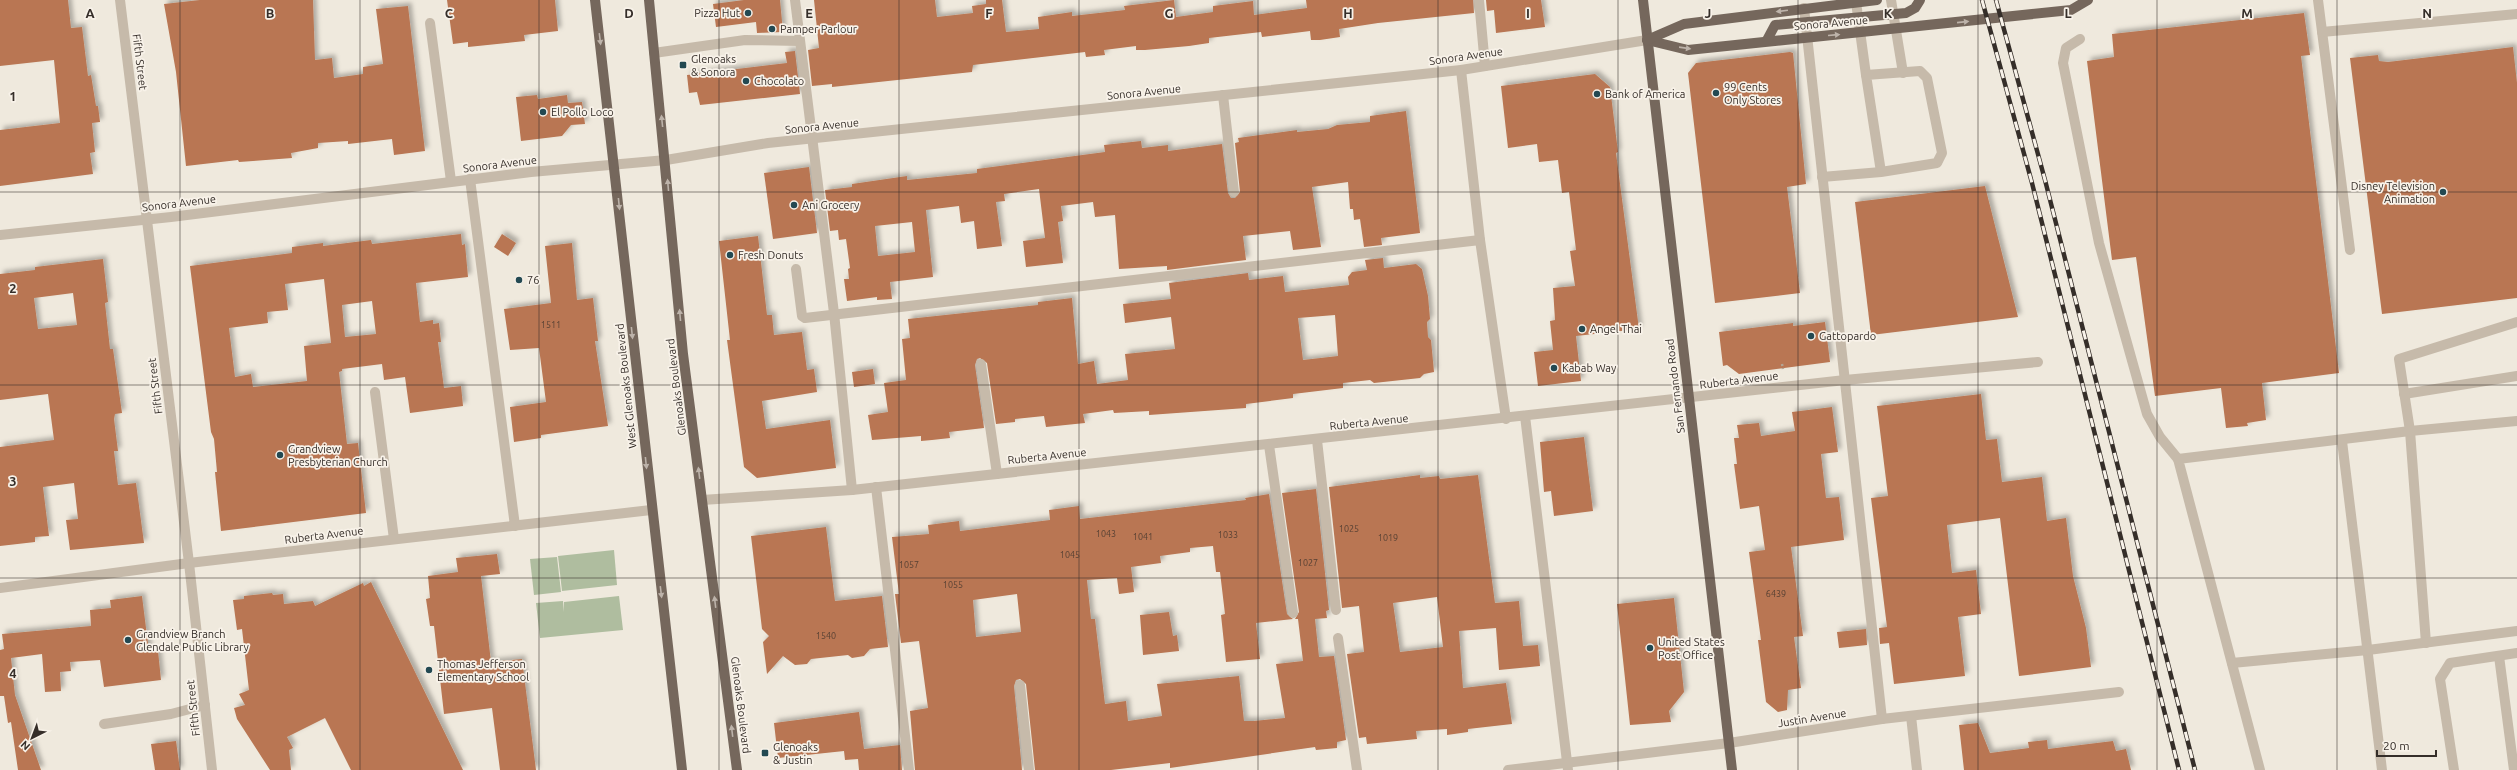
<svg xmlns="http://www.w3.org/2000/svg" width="2517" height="770" font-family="Ubuntu,sans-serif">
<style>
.green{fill:#afbd9f}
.building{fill:#b97652;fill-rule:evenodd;filter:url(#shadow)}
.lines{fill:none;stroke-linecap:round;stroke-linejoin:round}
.path{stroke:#b2a595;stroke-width:2.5;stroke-dasharray:2 2;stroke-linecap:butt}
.minor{stroke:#c6baaa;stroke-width:10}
.major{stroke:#75675c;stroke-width:10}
.rail-casing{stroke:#352e29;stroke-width:4.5}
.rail{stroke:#f8f2e9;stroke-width:3;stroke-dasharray:9;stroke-linecap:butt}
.oneway{fill:#bdb3aa}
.grid{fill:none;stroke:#352e29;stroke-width:1;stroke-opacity:0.55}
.poi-dot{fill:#234952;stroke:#f8f2e9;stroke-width:1.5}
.labels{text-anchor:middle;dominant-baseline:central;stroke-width:3.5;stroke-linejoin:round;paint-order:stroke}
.number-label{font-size:9px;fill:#564033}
.poi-label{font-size:11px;fill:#352e29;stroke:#f8f2e9;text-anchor:start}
.street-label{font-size:11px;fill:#352e29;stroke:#f8f2e9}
.grid-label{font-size:13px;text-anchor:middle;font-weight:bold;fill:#352e29;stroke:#f8f2e9;stroke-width:3.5;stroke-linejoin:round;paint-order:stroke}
</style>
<defs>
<filter id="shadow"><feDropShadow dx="3.5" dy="-3.5" stdDeviation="2" flood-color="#0004"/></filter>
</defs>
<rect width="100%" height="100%" fill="#efe9dd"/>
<!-- green -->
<g class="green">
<polygon points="614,550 617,585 562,591 558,556"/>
<polygon points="557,557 561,592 534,595 530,559"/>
<polygon points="619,596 623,630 540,638 536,603 563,601 564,612 564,602"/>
</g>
<!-- building -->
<g class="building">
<polygon points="0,0 68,0 71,28 82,27 88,76 91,75 96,106 98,106 100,122 92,123 95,152 90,153 93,174 0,186 0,130 60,123 54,60 0,66"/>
<polygon points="200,0 313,0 315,60 332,58 334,78 363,74 363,67 383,64 376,9 408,6 425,151 394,155 392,139 348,144 348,141 318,143 318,148 291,153 292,158 239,162 238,160 186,166 176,72 164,4"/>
<polygon points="447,0 555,0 558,31 524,35 525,41 468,47 468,42 453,44"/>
<polygon points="744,0 780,0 783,32 757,33 756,22 716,27 713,4"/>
<polygon points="814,0 935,0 937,17 973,13 972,6 986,4 986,0 1002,0 1006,32 1039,29 1038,17 1072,12 1072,16 1125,10 1124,6 1174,0 1176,17 1213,12 1213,6 1253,1 1254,15 1307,8 1306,0 1473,0 1474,13 1378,23 1339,29 1340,37 1320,40 1311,40 1310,31 1262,37 1261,32 1209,38 1209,43 1189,46 1145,50 1136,50 1136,46 1104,50 1105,55 1086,57 1085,52 973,65 972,72 832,87 832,84 812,86 808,50 819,48"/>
<polygon points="1486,0 1541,0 1545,27 1496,33 1494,10 1487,11"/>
<polygon points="2304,13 2310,55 2301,56 2339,373 2262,383 2266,420 2247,423 2248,426 2226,428 2221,388 2155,396 2136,257 2112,260 2087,61 2114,57 2112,34"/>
<polygon points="2513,47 2517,83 2517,298 2382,314 2350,58 2378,55 2379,61 2388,62"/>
<polygon points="795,51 800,94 700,105 697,92 689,93 687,75 787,63 785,52"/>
<polygon points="1790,52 1793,53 1806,184 1787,187 1800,293 1715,303 1688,73 1696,63"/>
<polygon points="1595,74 1610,87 1618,152 1616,153 1639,329 1576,336 1581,381 1538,386 1534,352 1553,350 1550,321 1555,320 1553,288 1575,286 1570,251 1576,250 1569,192 1562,193 1558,160 1539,162 1537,144 1508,148 1501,86"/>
<polygon points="537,95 538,99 567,95 568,103 582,102 585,124 571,125 562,136 521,141 516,97"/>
<path d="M1406,111L1420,233L1381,238L1382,245L1364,247L1360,219L1354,220L1353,209H1350L1348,182L1312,187L1321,247L1293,250L1290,231L1243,236L1246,260L1167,270V266L1119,269L1115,215L1095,217L1093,202L1061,206L1063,221L1058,222L1063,263L1026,267L1023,241L1045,238L1039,189L1004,194L1005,201L996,202L1002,246L977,249L974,221L961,223L959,206L926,210L933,277L890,282L892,299L877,300V297L847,301L844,279H849L848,269L850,268L846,239L839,240L838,230L830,231L825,190L852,187V184L907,176V180L977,173V169L1105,152L1104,145L1141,141L1142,148L1168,145V151L1222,144L1228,193L1231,198H1235L1240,192L1235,143L1239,142L1238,138L1297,130V132L1328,129L1337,125L1370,122V116ZM912,222L915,252L878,256L875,226Z"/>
<polygon points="809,167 817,233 773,239 764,173"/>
<polygon points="1985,186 2018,317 1871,335 1855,202"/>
<path d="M461,234L462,245L465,244L468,277L416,283L420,322L433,320V324L439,323L441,342H438L444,388L461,386L463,406L410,413L405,377L384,380L382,364L342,369V371L339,372L347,444L358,443L366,513L221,531L215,472H217L214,439L211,432L190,266L292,253V247L323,243V246L371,240L372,244ZM324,279L331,343L304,346L307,381L253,387L251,374L235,377L229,328L268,323L267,312L288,310L285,284ZM372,301L376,334L345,337L342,305Z"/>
<polygon points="502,234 516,243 508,256 494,247"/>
<polygon points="758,236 767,315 772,315 774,335 802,332 807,370 814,369 817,392 762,401 766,429 830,420 836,468 757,478 744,467 727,340 730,340 719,241"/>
<polygon points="572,243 577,300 593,298 598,341 595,341 608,426 541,435 541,438 514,442 510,407 546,402 539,348 510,350 504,309 551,303 545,246"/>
<path d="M1383,258L1384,268L1416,264L1422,269L1428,296L1430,319L1427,322L1428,337L1431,340L1434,372L1424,374L1420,378L1374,383L1370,380L1343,383V388L1293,394V398L1246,404V408L1149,415V411L1114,413L1113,410L1083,414L1085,423L1046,427L1044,416L1015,419V422L996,424L987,363L980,358L977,359L975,365L984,428L949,432L950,438L932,440L921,441V436L872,440L868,415L888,412L884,383L906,380L902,339L910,338L908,319L1038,305V302L1072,298L1078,364L1094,361L1097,384L1128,380L1125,354L1175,349L1171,317L1125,323L1123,304L1171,299L1169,283L1248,273L1249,280L1283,276L1285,292L1349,285L1348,277L1352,272L1367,270L1365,260ZM1335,315L1338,356L1303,360L1298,318Z"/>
<path d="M103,259L108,302L105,303L110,349H113L122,413L115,414L114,419L118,451H114L118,485L136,483L144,543L70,550L66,520L78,519L74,483L43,487L49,536L35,537V542L0,546V447L54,440L48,394L0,400V274L35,270V267ZM73,293L77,325L38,329L34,298Z"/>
<polygon points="1825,322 1830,362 1739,374 1727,365 1723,366 1719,332 1793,323 1793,326"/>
<polygon points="873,369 875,384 854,387 852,372"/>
<polygon points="1981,394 1986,440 1997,439 2002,482 2042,477 2047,521 2066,518 2073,576 2086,628 2091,667 2019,676 2000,518 1947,525 1952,573 1976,570 1981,614 1958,617 1965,676 1894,684 1889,643 1880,644 1879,628 1887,627 1871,498 1888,496 1877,406"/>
<polygon points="1832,407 1838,452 1821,454 1826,498 1839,497 1844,540 1791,547 1803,636 1794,637 1801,688 1788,690 1787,710 1778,712 1766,702 1758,640 1761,640 1749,552 1765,550 1759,506 1740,509 1734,464 1737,464 1734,438 1739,438 1737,425 1759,423 1761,436 1795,431 1792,412"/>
<polygon points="1584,437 1593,511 1554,516 1551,491 1544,492 1540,442"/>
<path d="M1420,475V478L1439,476L1440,479L1478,475L1495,603L1519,601L1523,646L1538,645L1540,666L1499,670L1496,628L1459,631L1463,688L1506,683L1512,724L1468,729V732L1447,735V729L1416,731L1417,739L1367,744L1366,737L1359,738L1347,654L1364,652L1359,606L1342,608L1329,487ZM1437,597L1443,647L1400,652L1393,603Z"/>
<path d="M1316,489L1329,610L1326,611L1327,618L1315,619L1319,657L1334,656L1346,740L1337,742V748L1316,750L1315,747L1170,768V763L1111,770H1035L1026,684L1020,679L1016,680L1014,686L1022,770H915L910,711L928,708L919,641L901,643L895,594H899L892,537L929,534L928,525L959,521L960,531L1050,520L1049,510L1079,506L1080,519L1246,500L1245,498L1269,494L1287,614L1293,619L1256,623L1260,659L1226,662L1221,615L1225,614L1220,572H1216L1213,546L1190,548V552L1160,556L1161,563L1131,567L1134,592L1119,594L1117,578L1087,580L1091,619H1095L1105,704L1126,701L1128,721L1162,716L1157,684L1239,676L1244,721H1254L1285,718L1276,664L1303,661L1298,619H1295L1299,612L1282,493ZM1017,594L1021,632L976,637L973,600Z"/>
<polygon points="826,527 835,601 882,596 888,647 870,649 864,656 852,658 848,655 811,659 807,664 795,665 783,656 767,674 763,642 769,636 762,629 751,536"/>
<polygon points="497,554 500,574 481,576 491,662 522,659 536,770 500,770 492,708 444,714 434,626 430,626 426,599 430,598 428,576 458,572 456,558"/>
<polygon points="371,582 463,770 351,770 325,718 287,737 293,748 289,750 291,770 270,770 237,719 234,708 245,705 239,694 249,690 242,629 237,630 233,600 244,599 244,596 272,593 273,595 283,594 284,604 313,601 315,606 363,583 364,586"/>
<polygon points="142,596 149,652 158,651 161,680 104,687 100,660 70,662 71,671 60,672 61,691 45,692 42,654 11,658 15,695 41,770 18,770 11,722 8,723 4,696 0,696 0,650 4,649 2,634 91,626 90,610 111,608 110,600"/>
<polygon points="1674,598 1684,692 1669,711 1671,722 1630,725 1617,604"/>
<polygon points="1169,612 1173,636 1177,635 1179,651 1143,655 1140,615"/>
<polygon points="1866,629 1867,645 1839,648 1837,632"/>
<polygon points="859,712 864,749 900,745 902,770 859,770 858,759 845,760 844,751 778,758 774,723"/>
<polygon points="1978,723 1990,753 2029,748 2028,742 2047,740 2048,749 2113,741 2116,751 2126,749 2131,770 1964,770 1959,725"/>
<polygon points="176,741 180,770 155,770 151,744"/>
</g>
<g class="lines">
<!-- path -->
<polyline class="path" points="1782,364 1783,369"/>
<!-- minor -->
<g class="minor">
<polyline points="120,0 189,563 212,770"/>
<polyline points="795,0 834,313 852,490"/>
<polyline points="1479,0 1485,66"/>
<polyline points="1891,0 1903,73"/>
<polyline points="2318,0 2350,250"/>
<polyline points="1856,2 1866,75"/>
<polyline points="1804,8 1882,719"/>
<polyline points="430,23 451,181"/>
<polyline points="2322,32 2517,14"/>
<polyline points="2080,39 2066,48 2063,63 2099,243 2147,414 2160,437 2178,459"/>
<polyline points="654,53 745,40 800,41"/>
<polyline points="1461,70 1480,240 1506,419"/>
<polyline points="1223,95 1234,192"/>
<polyline points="1822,177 1881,172 1937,163 1942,153 1927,78 1920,71 1866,75 1881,172"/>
<polyline points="470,179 515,526"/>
<polyline points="0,235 171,217 531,172 666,160 768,143 1461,70 1647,40"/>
<polyline points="796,269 802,316 805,318 1480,240"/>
<polyline points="981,364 997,474"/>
<polyline points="375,392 394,539"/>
<polyline points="2404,394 2517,376"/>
<polyline points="1525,416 1568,770"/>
<polyline points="1317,440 1336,610"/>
<polyline points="2342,441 2382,770"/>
<polyline points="1269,445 1293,613"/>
<polyline points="876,487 909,770"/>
<polyline points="702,500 852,490 1845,380 2038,362"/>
<polyline points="0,588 189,563 651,510"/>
<polyline points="1338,638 1357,770"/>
<polyline points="2426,643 2410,431 2399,359 2517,322"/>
<polyline points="2499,656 2514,770"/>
<polyline points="2232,663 2368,650 2517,631"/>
<polyline points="1020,685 1029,770"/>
<polyline points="1911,716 1917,770"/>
<polyline points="104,724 171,714 205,705"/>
<polyline points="1508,770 1729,743 1882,719 2119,692"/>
<polyline points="2260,770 2178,459 2410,431 2517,421"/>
<polyline points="2454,770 2440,679 2450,663 2517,653"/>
</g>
<!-- major -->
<g class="major">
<polyline points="595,0 682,770"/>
<polyline points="649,0 683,354 737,770"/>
<polyline points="1643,0 1732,770"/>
<polyline points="1647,40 1688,50 2071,10 2088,0"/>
<polyline points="1647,40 1684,24 1877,0"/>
<polyline points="1767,40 1775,25 1906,13 1915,8 1920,0"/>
</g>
<defs>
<g id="rail">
<polyline points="1982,0 2032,183 2179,770"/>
<polyline points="1996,0 2045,180 2195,770"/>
</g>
</defs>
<!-- rail casing -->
<use href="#rail" class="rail-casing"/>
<!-- rail -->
<use href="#rail" class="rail"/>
</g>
<!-- one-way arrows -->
<defs><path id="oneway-solid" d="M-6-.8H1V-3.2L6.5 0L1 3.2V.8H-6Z"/></defs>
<g class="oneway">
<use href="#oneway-solid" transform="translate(1782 11) rotate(173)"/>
<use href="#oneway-solid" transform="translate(1963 22) rotate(-6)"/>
<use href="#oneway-solid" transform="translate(1834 35) rotate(-5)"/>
<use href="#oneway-solid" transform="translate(600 39) rotate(83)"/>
<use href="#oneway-solid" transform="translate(1685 48) rotate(8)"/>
<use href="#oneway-solid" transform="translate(662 121) rotate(-96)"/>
<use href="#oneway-solid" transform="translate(668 185) rotate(-95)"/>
<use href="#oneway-solid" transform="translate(619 204) rotate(84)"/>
<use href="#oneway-solid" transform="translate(680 315) rotate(-95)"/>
<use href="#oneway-solid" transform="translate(632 333) rotate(84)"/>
<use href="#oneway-solid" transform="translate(646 463) rotate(84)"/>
<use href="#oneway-solid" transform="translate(699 473) rotate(-97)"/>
<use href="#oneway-solid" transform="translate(661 592) rotate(83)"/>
<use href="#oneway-solid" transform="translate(715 602) rotate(-97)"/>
<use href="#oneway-solid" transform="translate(732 731) rotate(-97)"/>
</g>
<!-- grid -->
<path class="grid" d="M180,0V770M360,0V770M539,0V770M719,0V770M899,0V770M1079,0V770M1258,0V770M1438,0V770M1618,0V770M1798,0V770M1978,0V770M2157,0V770M2337,0V770M0,192H2517M0,385H2517M0,578H2517"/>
<!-- markers -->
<g class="poi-dot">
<circle cx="748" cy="13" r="4"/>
<circle cx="772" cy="29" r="4"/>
<rect x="679" y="61" width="8" height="8" rx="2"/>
<circle cx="746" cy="81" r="4"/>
<circle cx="1716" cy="93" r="4"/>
<circle cx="1597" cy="94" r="4"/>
<circle cx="543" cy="112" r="4"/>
<circle cx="2443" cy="192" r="4"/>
<circle cx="794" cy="205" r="4"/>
<circle cx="730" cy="255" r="4"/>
<circle cx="519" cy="280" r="4"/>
<circle cx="1582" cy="329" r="4"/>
<circle cx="1811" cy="336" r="4"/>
<circle cx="1554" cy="368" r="4"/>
<circle cx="280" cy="455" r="4"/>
<circle cx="128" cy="640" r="4"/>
<circle cx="1650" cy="648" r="4"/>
<circle cx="429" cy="670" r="4"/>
<rect x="761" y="749" width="8" height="8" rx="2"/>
</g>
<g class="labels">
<!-- number labels -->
<g class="number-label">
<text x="551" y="325">1511</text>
<text x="1349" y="529">1025</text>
<text x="1106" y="534">1043</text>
<text x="1228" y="535">1033</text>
<text x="1143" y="537">1041</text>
<text x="1388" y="538">1019</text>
<text x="1070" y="555">1045</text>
<text x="1308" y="563">1027</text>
<text x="909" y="565">1057</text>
<text x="953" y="585">1055</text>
<text x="1776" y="594">6439</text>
<text x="826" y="636">1540</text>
</g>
<!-- poi labels -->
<g class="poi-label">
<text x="740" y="13" text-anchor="end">Pizza Hut</text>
<text x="780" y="29">Pamper Parlour</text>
<text x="691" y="59">Glenoaks<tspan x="691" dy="13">&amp; Sonora</tspan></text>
<text x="754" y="81">Chocolato</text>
<text x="1724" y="87">99 Cents<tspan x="1724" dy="13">Only Stores</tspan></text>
<text x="1605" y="94">Bank of America</text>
<text x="551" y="112">El Pollo Loco</text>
<text x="2435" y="186" text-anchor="end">Disney Television<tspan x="2435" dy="13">Animation</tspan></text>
<text x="802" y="205">Ani Grocery</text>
<text x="738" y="255">Fresh Donuts</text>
<text x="527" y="280">76</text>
<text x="1590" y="329">Angel Thai</text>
<text x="1819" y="336">Gattopardo</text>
<text x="1562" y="368">Kabab Way</text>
<text x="288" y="449">Grandview<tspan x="288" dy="13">Presbyterian Church</tspan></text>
<text x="136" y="634">Grandview Branch<tspan x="136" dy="13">Glendale Public Library</tspan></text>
<text x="1658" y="642">United States<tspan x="1658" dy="13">Post Office</tspan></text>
<text x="437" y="664">Thomas Jefferson<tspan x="437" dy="13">Elementary School</tspan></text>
<text x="773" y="747">Glenoaks<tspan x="773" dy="13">&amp; Justin</tspan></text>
</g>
<!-- street labels -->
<g class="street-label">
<text transform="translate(1831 23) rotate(-5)">Sonora Avenue</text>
<text transform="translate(1466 56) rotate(-8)">Sonora Avenue</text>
<text transform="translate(140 62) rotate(83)">Fifth Street</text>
<text transform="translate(1144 92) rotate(-6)">Sonora Avenue</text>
<text transform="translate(822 126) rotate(-6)">Sonora Avenue</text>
<text transform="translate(500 164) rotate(-7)">Sonora Avenue</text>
<text transform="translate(179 203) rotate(-7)">Sonora Avenue</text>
<text transform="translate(1739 380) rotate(-7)">Ruberta Avenue</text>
<text transform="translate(155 386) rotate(-97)">Fifth Street</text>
<text transform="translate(626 386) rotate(-96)">West Glenoaks Boulevard</text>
<text transform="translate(1675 386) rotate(-97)">San Fernando Road</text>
<text transform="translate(676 387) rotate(-97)">Glenoaks Boulevard</text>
<text transform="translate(1369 422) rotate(-6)">Ruberta Avenue</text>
<text transform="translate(1047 456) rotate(-6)">Ruberta Avenue</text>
<text transform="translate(324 535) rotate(-7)">Ruberta Avenue</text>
<text transform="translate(741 705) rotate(83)">Glenoaks Boulevard</text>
<text transform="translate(193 708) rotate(-96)">Fifth Street</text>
<text transform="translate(1812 718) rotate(-9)">Justin Avenue</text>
</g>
</g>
<g class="grid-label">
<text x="90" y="18">A</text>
<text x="270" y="18">B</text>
<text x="449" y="18">C</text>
<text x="629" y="18">D</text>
<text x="809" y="18">E</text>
<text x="989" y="18">F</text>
<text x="1169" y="18">G</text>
<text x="1348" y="18">H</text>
<text x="1528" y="18">I</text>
<text x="1708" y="18">J</text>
<text x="1888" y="18">K</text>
<text x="2068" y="18">L</text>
<text x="2247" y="18">M</text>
<text x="2427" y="18">N</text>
<text x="13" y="101">1</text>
<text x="13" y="293">2</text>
<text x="13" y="486">3</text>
<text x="13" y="678">4</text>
</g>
<!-- north arrow -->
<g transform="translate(32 738) rotate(222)" stroke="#f8f2e9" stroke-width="3" paint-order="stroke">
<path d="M0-3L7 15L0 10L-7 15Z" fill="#352e29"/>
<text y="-6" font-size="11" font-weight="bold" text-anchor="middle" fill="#352e29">N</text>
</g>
<!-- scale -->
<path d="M2377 750v6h59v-6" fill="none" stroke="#352e29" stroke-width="2"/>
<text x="2383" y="750" font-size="12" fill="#352e29" stroke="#f8f2e9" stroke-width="3" paint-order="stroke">20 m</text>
</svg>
